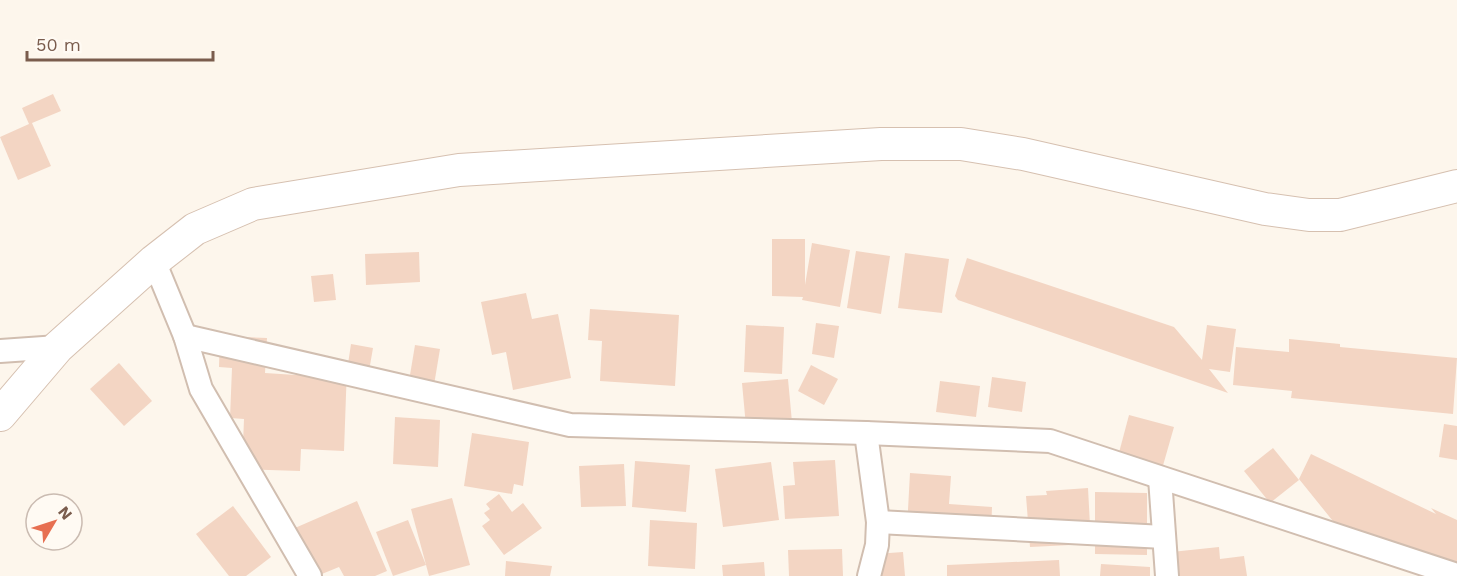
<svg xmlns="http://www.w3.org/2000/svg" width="1457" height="576" font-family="'Work Sans',sans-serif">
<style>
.building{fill:#f3d5c3}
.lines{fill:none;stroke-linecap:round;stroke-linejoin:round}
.street-casing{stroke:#d1beb0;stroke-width:26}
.secondary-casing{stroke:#d6c0b0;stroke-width:34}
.street{stroke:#fff;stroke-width:22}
.secondary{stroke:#fff;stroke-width:32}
</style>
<rect width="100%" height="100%" fill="#fdf6ec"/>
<!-- building -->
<g class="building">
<polygon points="53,94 61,111 32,123 51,166 18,180 0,137 29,124 22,108"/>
<polygon points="772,239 805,239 805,285 812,243 850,250 840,307 802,300 803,297 772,296"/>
<polygon points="856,251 890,256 881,314 847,308"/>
<polygon points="419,252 420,282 366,285 365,254"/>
<polygon points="905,253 949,259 942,313 898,308"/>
<polygon points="967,258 1174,327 1202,360 1207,325 1236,329 1230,372 1209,369 1228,393 958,300 955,296"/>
<polygon points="333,274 336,300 314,302 311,276"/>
<polygon points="526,293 532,319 558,314 571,378 513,390 506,352 492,355 481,302"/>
<polygon points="590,309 679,315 675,386 600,381 602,341 588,340"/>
<polygon points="816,323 839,326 834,358 812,354"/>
<polygon points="746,325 784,327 782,374 744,372"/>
<polygon points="220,336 267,338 265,373 296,375 297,362 348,364 351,344 373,348 369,371 347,367 344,451 301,449 300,471 242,469 244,419 230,418 232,368 219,367"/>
<polygon points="1289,339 1340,344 1340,347 1457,358 1453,414 1291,398 1292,391 1233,385 1236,347 1289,352"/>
<polygon points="415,345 440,349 434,385 409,381"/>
<polygon points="119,363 152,401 124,426 90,389"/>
<polygon points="811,365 838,379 824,405 798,391"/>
<polygon points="992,377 1026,382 1022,412 988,407"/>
<polygon points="788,379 793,433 747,437 742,383"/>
<polygon points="940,381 980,386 976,417 936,412"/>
<polygon points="1129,415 1174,427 1160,476 1116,464"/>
<polygon points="395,417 440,420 438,467 393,464"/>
<polygon points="1444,424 1457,426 1457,460 1439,457"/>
<polygon points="472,433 529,442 523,486 514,484 512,494 464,486"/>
<polygon points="1273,448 1299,480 1270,503 1244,471"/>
<polygon points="1311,454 1436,514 1431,508 1457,520 1457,573 1349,541 1299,479"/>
<polygon points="835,460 839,516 785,519 783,486 795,485 793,462"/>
<polygon points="635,461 690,465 686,512 632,507"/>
<polygon points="771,462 779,520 723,527 715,469"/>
<polygon points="624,464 626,506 581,507 579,466"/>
<polygon points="910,473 951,476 949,504 992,507 991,535 907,528"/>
<polygon points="1088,488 1091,544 1030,547 1026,496 1047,495 1046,491"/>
<polygon points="1095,492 1147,493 1147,555 1095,554"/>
<polygon points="499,494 512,512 523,503 542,528 504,555 482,526 490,520 484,513 490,509 486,504"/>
<polygon points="452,498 470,565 429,576 411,509"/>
<polygon points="357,501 387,571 375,576 344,576 339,567 317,576 288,531"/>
<polygon points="233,506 271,557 246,576 229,576 196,534"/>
<polygon points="408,520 426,565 393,576 376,532"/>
<polygon points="650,520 697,523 695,569 648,566"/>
<polygon points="1219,547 1220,559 1244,556 1247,576 1165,576 1162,553"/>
<polygon points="842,549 843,576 789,576 788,550"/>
<polygon points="903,552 905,576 864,576 862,555"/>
<polygon points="1059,560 1060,576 947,576 947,565"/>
<polygon points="506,561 552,566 550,576 505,576"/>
<polygon points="764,562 765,576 723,576 722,565"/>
<polygon points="1101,564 1150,567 1150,576 1100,576"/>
</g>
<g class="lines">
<defs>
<g id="street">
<polyline points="154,261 185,336 201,389 310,576"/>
<polyline points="185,336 570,425 866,433 1050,441 1457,575"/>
<polyline points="0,351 58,347"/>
<polyline points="866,433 878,522 877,545 869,576"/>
<polyline points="1160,478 1167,576"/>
<polyline points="878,522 1164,537"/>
</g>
<polyline id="secondary" points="0,415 58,347 154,261 195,229 253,204 459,170 881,144 961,144 1023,154 1265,209 1309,215 1340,215 1457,186"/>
</defs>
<!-- street casing -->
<use href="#street" class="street-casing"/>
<!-- secondary casing -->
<use href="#secondary" class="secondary-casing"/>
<!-- street -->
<use href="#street" class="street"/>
<!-- secondary -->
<use href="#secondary" class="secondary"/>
</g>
<!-- north arrow -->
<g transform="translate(54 522) rotate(51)"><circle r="28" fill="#fffaf3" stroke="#cabbb1" stroke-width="1.5"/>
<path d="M0-4.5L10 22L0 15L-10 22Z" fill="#e76f51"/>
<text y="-9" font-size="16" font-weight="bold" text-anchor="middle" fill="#7a5c4d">N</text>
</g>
<!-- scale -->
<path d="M27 51v9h186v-9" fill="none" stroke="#7a5c4d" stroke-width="3"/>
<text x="36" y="51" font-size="18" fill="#7a5c4d" stroke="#fffaf3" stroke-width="4.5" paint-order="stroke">50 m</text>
</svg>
